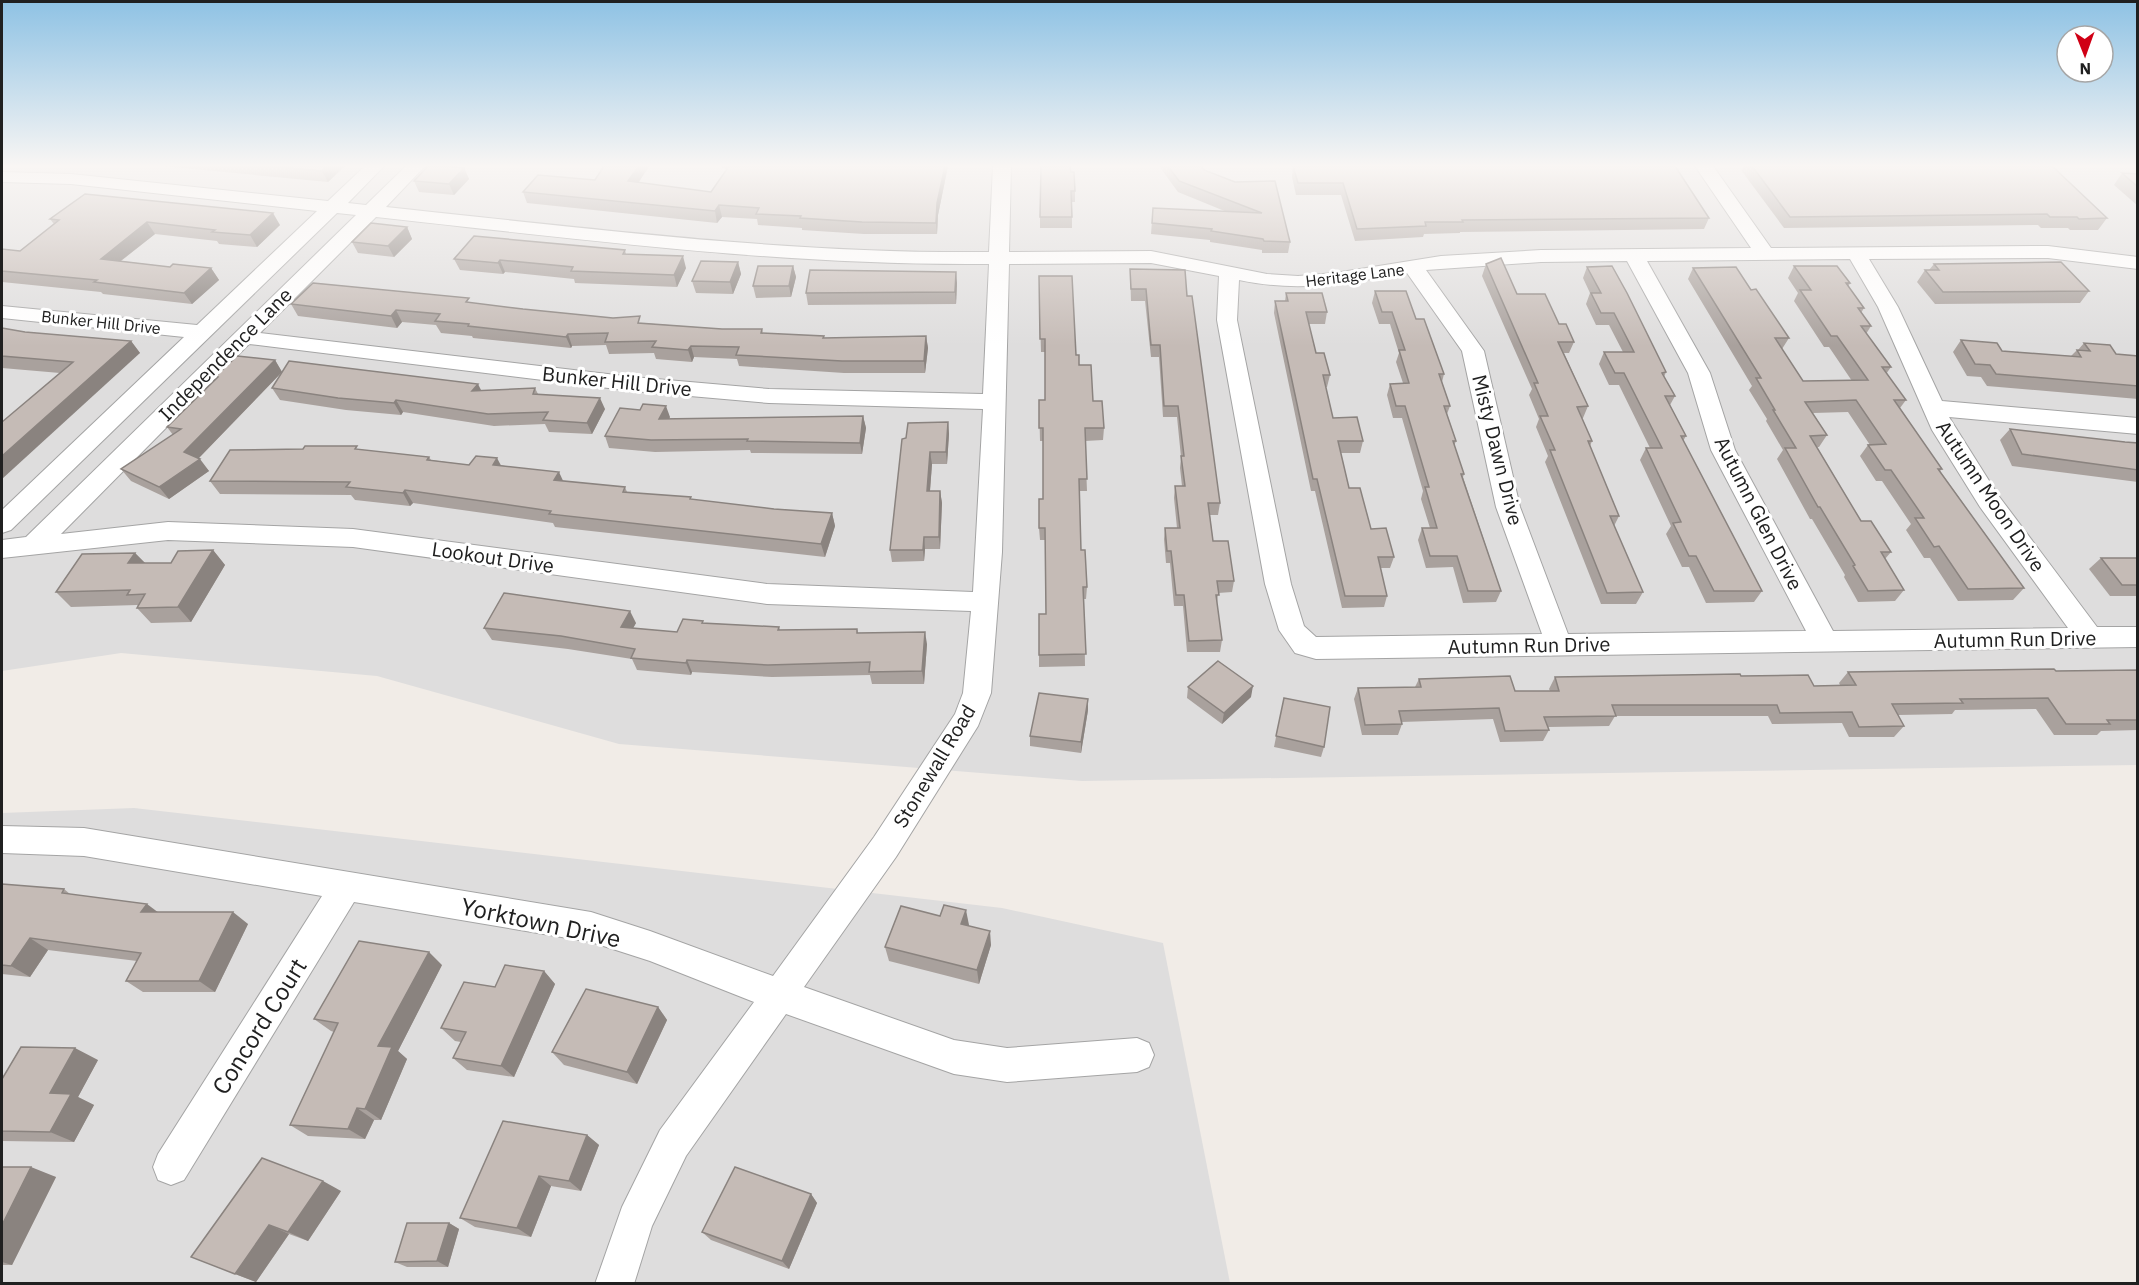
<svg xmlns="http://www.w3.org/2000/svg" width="2139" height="1285" font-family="'IBM Plex Sans',sans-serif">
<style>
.residential{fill:#dedddd}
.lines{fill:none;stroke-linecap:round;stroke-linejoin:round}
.minor-casing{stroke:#a4a4a4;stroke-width:2}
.minor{fill:#fff;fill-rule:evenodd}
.wall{fill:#a9a19d}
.shaded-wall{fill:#8a837f}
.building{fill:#c5bbb6;stroke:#8a837f;stroke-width:1.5}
.labels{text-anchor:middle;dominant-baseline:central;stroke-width:6;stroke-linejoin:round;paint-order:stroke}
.far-street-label{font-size:16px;fill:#202020;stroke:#fff}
.street-label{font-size:20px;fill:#202020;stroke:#fff}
.near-street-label{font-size:24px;fill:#202020;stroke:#fff}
</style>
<rect width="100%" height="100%" fill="#f1ece7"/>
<!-- residential -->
<g class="residential">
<polygon points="2,166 2137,166 2137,765 1082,781 619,744 377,676 121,653 2,671"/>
<polygon points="134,808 1002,908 1163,943 1230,1283 2,1283 2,813"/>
</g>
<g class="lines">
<defs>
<path id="minor" d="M365,166H384L348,203L366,205L406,166H425L386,207C586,228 787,254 989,252L993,166H1011L1009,252L1151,251L1267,274L1298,276L1335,273L1441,256L1541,250L1751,248L1695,166H1713L1771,248L2048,246L2138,257V269L2048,258L1869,259L1898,307L1942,401L2138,418V434L1949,417L1998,495L2097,627H2138V647L1316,659L1295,653L1279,630L1265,584L1217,320L1219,276L1151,263L1009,264L1002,552L991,693L978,726L896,857L804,987L954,1040L1007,1048L1137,1038L1149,1043L1154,1055L1149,1067L1137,1072L1007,1082L954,1074L786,1014L686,1156L652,1226L634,1284H595L622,1207L660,1130L754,1002L650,961L591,942L354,902L184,1180L171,1185L158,1180L153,1167L158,1154L322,896L84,856L2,853V826L84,828L591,912L650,931L773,976L874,837L955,714L963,693L971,611L767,604L353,547L168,540L2,558V540L26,537L356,215L337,213L11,530L2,533V510L184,337L2,318V306L197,325L317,211L71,184L2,182V172L71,174L328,201ZM376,217C579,239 783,266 989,264L983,394L769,389L633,377L260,333ZM1850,259L1878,307L1932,430L1980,507L2068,628L1833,631L1735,450L1710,373L1647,261ZM1627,261L1688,373L1711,450L1806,631L1568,634L1520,507L1484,351L1426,270L1541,262ZM1407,273L1462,351L1496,507L1542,634L1316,637L1304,626L1291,584L1237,320L1239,280C1300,293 1347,283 1407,273ZM249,344L633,391L769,403L983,409L973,592L767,584L353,529L168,522L61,534Z"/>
</defs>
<!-- minor casing -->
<use href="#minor" class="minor-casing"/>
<!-- minor -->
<use href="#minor" class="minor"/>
</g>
<!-- wall -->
<g class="wall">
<polygon points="161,166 345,166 328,182"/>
<polygon points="428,166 450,166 464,168 469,179 454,195 419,192 414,181"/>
<polygon points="604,166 649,166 638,183 711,192 727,169 722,168 722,166 948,166 938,215 937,234 864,234 802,230 802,228 758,225 757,219 722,217 717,223 527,203 523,192 595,180"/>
<polygon points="1159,166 1201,166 1204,170 1235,182 1290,242 1288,253 1262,253 1262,250 1210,242 1210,240 1151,234 1153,208 1227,212 1178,192"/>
<polygon points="1293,166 1709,218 1704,229 1460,232 1460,233 1424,234 1423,237 1355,241 1341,195 1296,195 1292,177"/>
<polygon points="1744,166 2052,166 2107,218 2098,230 2070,230 2068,228 2041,228 2038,225 1784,228 1741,170"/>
<polygon points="1071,172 1075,191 1075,202 1072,202 1072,228 1040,228 1040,217"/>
<polygon points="2122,173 2138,174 2138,206 2114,185"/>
<polygon points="50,219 280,225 257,247 219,244 217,241 155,234 121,261 170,267 211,268 219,280 192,304 103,294 101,292 2,282 2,249 20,251 54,224"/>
<polygon points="407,227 412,239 394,257 358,253 352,242"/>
<polygon points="625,250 626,254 686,268 677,287 575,283 574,279 505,272 503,274 460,270 454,259"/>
<polygon points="738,262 741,274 733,294 696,293 692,281"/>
<polygon points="1486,264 1517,294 1559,324 1574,342 1569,353 1564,353 1588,406 1583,418 1582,418 1592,441 1590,446 1619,516 1614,526 1643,592 1636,604 1601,604 1545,462 1548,456 1536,427 1539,419 1529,395 1532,389 1482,276"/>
<polygon points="1934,264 2089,291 2080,303 1935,304 1917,282 1925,270 1929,270"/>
<polygon points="793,266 796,277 791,297 756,298 753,286"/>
<polygon points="1794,266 1850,283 1848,287 1864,308 1861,313 1871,326 1866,334 1891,367 1886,374 1906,400 1900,408 1942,469 1940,471 2024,588 2013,600 1958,601 1930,558 1924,558 1906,530 1911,524 1882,481 1876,481 1860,456 1868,445 1870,445 1848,412 1813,413 1827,435 1819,447 1817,447 1861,521 1891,552 1885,559 1904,590 1895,601 1858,602 1844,577 1845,575 1812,519 1810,519 1777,459 1783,450 1766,421 1767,419 1749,390 1752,386 1688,279 1693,268 1751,290 1789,338 1782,349 1803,381 1852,381 1829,347 1824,347 1794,301 1798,293 1788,278"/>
<polygon points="1587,267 1666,372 1664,377 1675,396 1670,405 1686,436 1683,441 1762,591 1754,602 1706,603 1689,567 1682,567 1666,534 1671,526 1640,460 1646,448 1650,448 1619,385 1609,385 1599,364 1604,352 1623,352 1609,325 1596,325 1586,304 1590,293 1583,278"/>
<polygon points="1130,269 1187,296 1220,503 1218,515 1210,515 1213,541 1234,581 1232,592 1218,593 1217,604 1222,640 1220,652 1187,652 1183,606 1174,606 1170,563 1166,563 1164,539 1165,528 1177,528 1174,498 1175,486 1182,486 1180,468 1181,457 1177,417 1163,417 1159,357 1151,357 1145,301 1131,301"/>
<polygon points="1039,276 1076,355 1093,401 1104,428 1103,440 1085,441 1087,491 1079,491 1081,550 1087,587 1086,599 1084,599 1085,666 1039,667 1039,655 1046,614 1045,540 1040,540 1039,528 1043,499 1043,441 1040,441 1039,400 1045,400 1045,352 1041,352"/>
<polygon points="957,283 956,304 808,305 806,293"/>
<polygon points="1375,291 1416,319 1444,374 1442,382 1450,406 1447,414 1456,441 1454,446 1464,474 1463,477 1501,591 1496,602 1463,603 1453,567 1426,568 1418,540 1422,528 1430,528 1421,499 1423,491 1402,418 1393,418 1387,395 1390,384 1403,383 1396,362 1399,353 1390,324 1379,324 1372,303"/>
<polygon points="1286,293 1327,312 1325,324 1309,324 1316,353 1330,375 1327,387 1326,387 1333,418 1363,441 1360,453 1341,453 1349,488 1371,529 1394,557 1390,568 1380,568 1387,596 1384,607 1342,608 1315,491 1311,491 1274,313 1275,301 1285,301"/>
<polygon points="471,303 642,323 722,329 762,329 763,333 824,336 824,338 926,336 928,348 925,373 844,373 739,366 737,359 694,357 692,362 656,359 654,353 609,354 606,345 572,346 571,348 473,338 472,336 441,333 436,325 402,322 397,328 298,316 291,304"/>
<polygon points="2,328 25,332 131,341 140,353 60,373 2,368"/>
<polygon points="1961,340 2002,351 2071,356 2077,350 2078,350 2084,343 2116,354 2138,356 2138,399 1987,386 1981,377 1967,376 1953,352"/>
<polygon points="275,360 282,372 198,459 209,471 169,499 131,481 121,469 173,435 167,427 217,378 216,376"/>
<polygon points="272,388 481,391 535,388 538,394 605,409 592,434 549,432 545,424 494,426 403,412 401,415 346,410 280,400"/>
<polygon points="863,416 866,428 862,454 751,453 750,450 655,452 609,448 605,436 670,417 669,419"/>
<polygon points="948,422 949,434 947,464 932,464 930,491 940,491 942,503 940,549 925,549 924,561 892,562 890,550 906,438"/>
<polygon points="2010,429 2125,442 2138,443 2138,482 2012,466 2000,440"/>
<polygon points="303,449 359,450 429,457 431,460 469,465 501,465 563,481 625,487 627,492 774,509 832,513 835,526 825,557 555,527 553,523 413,503 410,506 355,500 351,495 220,494 210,481"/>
<polygon points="213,550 225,565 191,622 151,623 137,608 138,606 137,605 71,607 56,592 135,553 145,563 171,563"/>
<polygon points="2101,558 2138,558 2138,596 2110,596 2089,569"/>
<polygon points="636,623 633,628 677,632 704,623 779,627 780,630 857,629 858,633 927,644 924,684 872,684 870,675 772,677 692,672 691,675 637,670 632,659 568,649 492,640 484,628"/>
<polygon points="2138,670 2138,730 2101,731 2097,735 2054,735 2036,709 1955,710 1952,714 1898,715 1904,726 1894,737 1849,737 1842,723 1772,724 1768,716 1615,716 1609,726 1548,727 1549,730 1543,741 1500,742 1493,719 1401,722 1402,724 1398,735 1362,735 1354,699 1358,688 1415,687 1419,679 1515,691 1550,691 1549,689 1555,677 1741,676 1814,686 1840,685 1839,683 1848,672 2056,671"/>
<polygon points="1188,687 1251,697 1222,724 1187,698"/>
<polygon points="1284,698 1324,747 1321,757 1274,747"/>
<polygon points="1088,710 1081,753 1030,746 1030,736"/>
<polygon points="2,884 64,889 70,894 158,912 248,924 215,992 143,992 126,981 137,961 48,950 30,977 2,974"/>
<polygon points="969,925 968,926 991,945 979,984 889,961 885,947"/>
<polygon points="442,965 398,1051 407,1059 381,1120 374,1120 365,1139 308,1136 290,1125 334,1032 331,1031 314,1019"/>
<polygon points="544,971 555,984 514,1077 467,1070 453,1058 461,1042 455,1041 441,1028"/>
<polygon points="658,1007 667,1020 637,1084 564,1065 552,1052"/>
<polygon points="98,1060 78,1097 94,1105 74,1142 2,1141 2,1079"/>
<polygon points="587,1135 599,1145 581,1191 551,1186 531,1237 475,1227 460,1218"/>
<polygon points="2,1167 56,1177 12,1265 2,1265"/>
<polygon points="341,1191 308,1241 289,1234 256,1282 191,1257"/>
<polygon points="811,1194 817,1203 789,1269 711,1240 702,1232"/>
<polygon points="449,1223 459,1229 448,1267 407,1267 395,1262"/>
</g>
<!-- shaded-wall -->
<g class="shaded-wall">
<polygon points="327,166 345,166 328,182 322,171"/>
<polygon points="639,166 649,166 632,193 628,181"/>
<polygon points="945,166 948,166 938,215 937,234 936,223 937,203"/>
<polygon points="464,168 469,179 454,195 449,184"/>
<polygon points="719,205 722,217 717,223 715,211"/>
<polygon points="273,213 280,225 257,247 250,235"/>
<polygon points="147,222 155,234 109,270 101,259"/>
<polygon points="407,227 412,239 394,257 388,246"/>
<polygon points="683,256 686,268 677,287 674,275"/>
<polygon points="500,260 505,272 503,274 498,263"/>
<polygon points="738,262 741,274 733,294 730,282"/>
<polygon points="793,266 796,277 791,297 789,286"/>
<polygon points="211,268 219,280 192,304 184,293"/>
<polygon points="956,272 957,283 956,304 955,292"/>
<polygon points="396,310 402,322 397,328 391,316"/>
<polygon points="568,334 572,346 571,348 566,337"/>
<polygon points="926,336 928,348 925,373 924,361"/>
<polygon points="131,341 140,353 2,479 2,456"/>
<polygon points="691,346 694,357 692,362 688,350"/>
<polygon points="275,360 282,372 193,464 184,452"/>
<polygon points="478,384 484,396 472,391"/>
<polygon points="600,398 605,409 592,434 587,423"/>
<polygon points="396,400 403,412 401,415 394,403"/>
<polygon points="666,406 670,417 663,431 659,419"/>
<polygon points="863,416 866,428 862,454 860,443"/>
<polygon points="948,422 949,434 947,464 946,452"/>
<polygon points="930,452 932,464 929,503 927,491"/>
<polygon points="497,458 504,471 493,465"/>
<polygon points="200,459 209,471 169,499 159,487"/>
<polygon points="559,472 565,485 554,480"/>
<polygon points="405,490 413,503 410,506 403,493"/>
<polygon points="940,491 942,503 940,549 939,537"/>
<polygon points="832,513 835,526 825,557 821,544"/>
<polygon points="924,537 925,549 924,561 923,550"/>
<polygon points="213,550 225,565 191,622 178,607"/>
<polygon points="135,553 149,567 128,563"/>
<polygon points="630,611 636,623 627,639 621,627"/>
<polygon points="925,632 927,644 924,684 922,671"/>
<polygon points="687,660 692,672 691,675 686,663"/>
<polygon points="1253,686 1251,697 1222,724 1224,713"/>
<polygon points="1088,699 1088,710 1081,753 1081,742"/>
<polygon points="147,904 163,916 141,912"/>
<polygon points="966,910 969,925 964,938 961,924"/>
<polygon points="233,912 248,924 215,992 199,981"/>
<polygon points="990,931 991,945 979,984 977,970"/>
<polygon points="30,938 48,950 30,977 11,966"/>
<polygon points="429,952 442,965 398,1051 407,1059 381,1120 365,1109 378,1046"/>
<polygon points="544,971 555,984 514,1077 501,1066"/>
<polygon points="658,1007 667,1020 637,1084 627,1072"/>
<polygon points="75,1048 98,1060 78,1097 94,1105 74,1142 50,1132 50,1093"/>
<polygon points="357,1108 374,1120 365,1139 348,1129"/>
<polygon points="587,1135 599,1145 581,1191 569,1181"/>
<polygon points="31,1167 56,1177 12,1265 2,1262 2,1225"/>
<polygon points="539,1176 551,1186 531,1237 517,1228"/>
<polygon points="323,1181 341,1191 308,1241 288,1232"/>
<polygon points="811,1194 817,1203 789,1269 782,1261"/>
<polygon points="449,1223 459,1229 448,1267 437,1261"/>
<polygon points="269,1225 289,1234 256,1282 235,1274"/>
</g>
<!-- building -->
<g class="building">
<polygon points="269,166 327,166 322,171"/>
<polygon points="428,166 444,166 464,168 449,184 414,181"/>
<polygon points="604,166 639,166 628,181 711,192 729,166 945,166 937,203 936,223 862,222 800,218 801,216 756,214 759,208 719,205 715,211 523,192 538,175 595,180"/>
<polygon points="1041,166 1070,166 1071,172 1074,172 1075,191 1071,191 1072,217 1040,217"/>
<polygon points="1168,166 1201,166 1204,170 1235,182 1275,181 1290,242 1264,241 1263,239 1211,231 1212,229 1152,223 1153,208 1262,213 1179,181"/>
<polygon points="1293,166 1675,166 1709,218 1462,220 1463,222 1425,222 1426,226 1357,229 1343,183 1298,183"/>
<polygon points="1752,166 2052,166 2107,218 2079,219 2077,217 2050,217 2047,214 1790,217"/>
<polygon points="2122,173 2138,174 2138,187"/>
<polygon points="85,194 273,213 250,235 212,232 215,230 147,222 101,259 170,267 173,264 211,268 184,293 94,282 97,280 2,271 2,249 20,251 59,220 50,219"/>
<polygon points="371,223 407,227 388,246 352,242"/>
<polygon points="474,236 625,250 623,254 683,256 674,275 571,271 573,267 500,260 498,263 454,259"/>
<polygon points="1501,258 1517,294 1545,294 1559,324 1566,324 1574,342 1558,342 1588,406 1577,407 1592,441 1588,441 1619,516 1610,516 1643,592 1607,593 1550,450 1555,450 1540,416 1548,416 1534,383 1538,383 1486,264"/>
<polygon points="701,261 738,262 730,282 692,281"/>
<polygon points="2061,262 2089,291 1943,292 1925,270 1939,270 1934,264"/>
<polygon points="758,266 793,266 789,286 753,286"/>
<polygon points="1612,266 1627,293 1666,372 1662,373 1675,396 1665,396 1686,436 1681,436 1762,591 1714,591 1696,556 1689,556 1673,523 1681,522 1646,448 1662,448 1624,373 1615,373 1604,352 1634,352 1614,313 1601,313 1591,293 1601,293 1587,267"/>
<polygon points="1794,266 1837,266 1850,283 1846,283 1864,308 1858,308 1871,326 1861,326 1891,367 1882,367 1906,400 1894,400 1942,469 1938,469 2024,588 1968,589 1939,546 1934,547 1915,518 1924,518 1891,470 1885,470 1868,445 1886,444 1856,400 1805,402 1827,435 1810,436 1861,521 1871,521 1891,552 1881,552 1904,590 1868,591 1853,566 1855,565 1820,507 1818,507 1785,448 1796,448 1773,410 1775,410 1756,378 1761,378 1693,268 1736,267 1751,290 1756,289 1789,338 1775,338 1803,381 1868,380 1837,336 1831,336 1800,290 1811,290"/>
<polygon points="1130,269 1185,270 1187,296 1192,296 1220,503 1208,503 1213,541 1228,541 1234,581 1217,581 1219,595 1216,595 1222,640 1189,641 1184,595 1176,595 1171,551 1167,551 1165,528 1180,528 1175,486 1185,486 1181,456 1184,456 1178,406 1164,406 1160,345 1151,345 1146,289 1131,289"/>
<polygon points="810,270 956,272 955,292 806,293"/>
<polygon points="1039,276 1072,276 1076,355 1079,355 1079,365 1091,365 1093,401 1102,401 1104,428 1085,428 1087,479 1079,479 1081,550 1085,550 1087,587 1083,587 1086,654 1039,655 1039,614 1046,614 1045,528 1039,528 1039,499 1043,499 1043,428 1039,428 1039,400 1045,400 1045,339 1040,339"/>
<polygon points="313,283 469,298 466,302 523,309 613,318 640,316 638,323 722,329 762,329 761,333 824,336 823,338 926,336 924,361 842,361 736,355 739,347 691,346 688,350 652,347 656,341 605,342 608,333 568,334 566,337 468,326 469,324 435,321 440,314 396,310 391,316 291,304"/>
<polygon points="1375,291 1406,291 1416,319 1424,319 1444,374 1439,374 1450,406 1444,406 1456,441 1453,441 1464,474 1461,474 1501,591 1468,591 1457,556 1430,556 1422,528 1437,528 1425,487 1429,487 1405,406 1396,406 1390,384 1409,383 1399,350 1405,350 1392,312 1382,312"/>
<polygon points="1286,293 1322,293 1327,312 1306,312 1316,353 1324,353 1330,375 1323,375 1333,418 1357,417 1363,441 1338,441 1349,488 1360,488 1371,529 1386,528 1394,557 1378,557 1387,596 1345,596 1317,479 1313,479 1275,301 1288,301"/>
<polygon points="2,328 25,332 131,341 2,456 2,422 73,362 2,356"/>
<polygon points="1961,340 1997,343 2002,351 2081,357 2077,350 2090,351 2084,343 2110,345 2116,354 2138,356 2138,386 1996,374 1990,365 1975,364"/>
<polygon points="237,356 275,360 184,452 200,459 159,487 121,469 181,429 167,427 218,377 216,376"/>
<polygon points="289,361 478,384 472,391 535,388 533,394 600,398 587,423 543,420 548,412 488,414 396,400 394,403 338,398 272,388"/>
<polygon points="643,404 666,406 659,419 863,416 860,443 747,441 748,439 651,440 605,436 620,408 640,410"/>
<polygon points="948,422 946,452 930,452 927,491 940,491 939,537 924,537 923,550 890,550 902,439 906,438 908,423"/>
<polygon points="2010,429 2125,442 2138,443 2138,470 2022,454"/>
<polygon points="305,446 357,446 355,449 429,457 427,460 469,465 476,456 497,458 493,465 559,472 554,480 625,487 623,492 691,497 690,499 774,509 832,513 821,544 549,514 551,511 405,490 403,493 346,487 350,482 210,481 230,450 303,449"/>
<polygon points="213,550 178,607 137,608 145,594 127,595 130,590 56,592 82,554 135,553 128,563 171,563 178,551"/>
<polygon points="2101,558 2138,558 2138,585 2122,585"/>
<polygon points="504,593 630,611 621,627 677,632 683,619 703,621 702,623 779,627 778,630 857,629 857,633 925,632 922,671 869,672 870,662 768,665 687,660 686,663 631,658 635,649 561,636 484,628"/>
<polygon points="1218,661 1253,686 1224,713 1188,687"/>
<polygon points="2054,669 2056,671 2138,670 2138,720 2107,720 2110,724 2066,724 2048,698 1960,699 1963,703 1892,704 1904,726 1859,727 1852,712 1780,713 1777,705 1612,705 1616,716 1544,717 1549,730 1505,731 1499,708 1399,711 1402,724 1365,725 1358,688 1421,687 1419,679 1510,676 1515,691 1559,691 1555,677 1740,674 1741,676 1808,675 1814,686 1856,685 1848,672"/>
<polygon points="1039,693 1088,699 1081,742 1030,736"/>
<polygon points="1284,698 1330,707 1324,747 1276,736"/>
<polygon points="2,884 64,889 62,893 147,904 141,912 233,912 199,981 126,981 141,953 30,938 11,966 2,965"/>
<polygon points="944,905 966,910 961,924 990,931 977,970 885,947 901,906 940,916"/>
<polygon points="359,941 429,952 378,1046 392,1047 365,1109 357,1108 348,1129 290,1125 338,1023 314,1019"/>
<polygon points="505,965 544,971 501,1066 453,1058 466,1032 441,1028 464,982 495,987"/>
<polygon points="586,989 658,1007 627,1072 552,1052"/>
<polygon points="21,1047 75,1048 50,1093 71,1094 50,1132 2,1131 2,1079"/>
<polygon points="503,1121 587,1135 569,1181 539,1176 517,1228 460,1218"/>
<polygon points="262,1158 323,1181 288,1232 269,1225 235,1274 191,1257"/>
<polygon points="2,1167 31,1167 2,1225"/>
<polygon points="735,1167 811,1194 782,1261 702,1232"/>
<polygon points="407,1223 449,1223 437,1261 395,1262"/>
</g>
<!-- sky -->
<linearGradient id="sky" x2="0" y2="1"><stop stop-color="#8ec2e4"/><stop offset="0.48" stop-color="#f9f6f4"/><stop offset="1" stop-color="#f9f6f4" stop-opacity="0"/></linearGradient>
<rect width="2139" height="346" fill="url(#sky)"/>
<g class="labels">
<!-- far-street labels -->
<g class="far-street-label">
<text transform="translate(1355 275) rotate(-7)">Heritage Lane</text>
<text transform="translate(101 322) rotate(6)">Bunker Hill Drive</text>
</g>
<!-- street labels -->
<g class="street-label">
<text transform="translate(225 354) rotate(-45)">Independence Lane</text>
<text transform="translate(617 381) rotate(6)">Bunker Hill Drive</text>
<text transform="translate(1498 450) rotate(76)">Misty Dawn Drive</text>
<text transform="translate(1991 496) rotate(56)">Autumn Moon Drive</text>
<text transform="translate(1759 513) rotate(63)">Autumn Glen Drive</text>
<text transform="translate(493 557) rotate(8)">Lookout Drive</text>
<text transform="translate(2015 639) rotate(-1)">Autumn Run Drive</text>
<text transform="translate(1529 645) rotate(-1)">Autumn Run Drive</text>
<text transform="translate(934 766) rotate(-59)">Stonewall Road</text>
</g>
<!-- near-street labels -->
<g class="near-street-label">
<text transform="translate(541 922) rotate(12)">Yorktown Drive</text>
<text transform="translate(259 1026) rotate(-58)">Concord Court</text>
</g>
</g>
<!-- border -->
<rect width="2139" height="1285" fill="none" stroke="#202020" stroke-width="6"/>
<!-- north arrow -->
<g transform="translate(2085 54) rotate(179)"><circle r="28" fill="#ffffff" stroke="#a6a6a6" stroke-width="1.5"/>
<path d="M0-4.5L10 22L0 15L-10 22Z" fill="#d00015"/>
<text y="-9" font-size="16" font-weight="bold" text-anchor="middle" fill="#202020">N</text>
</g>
</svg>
